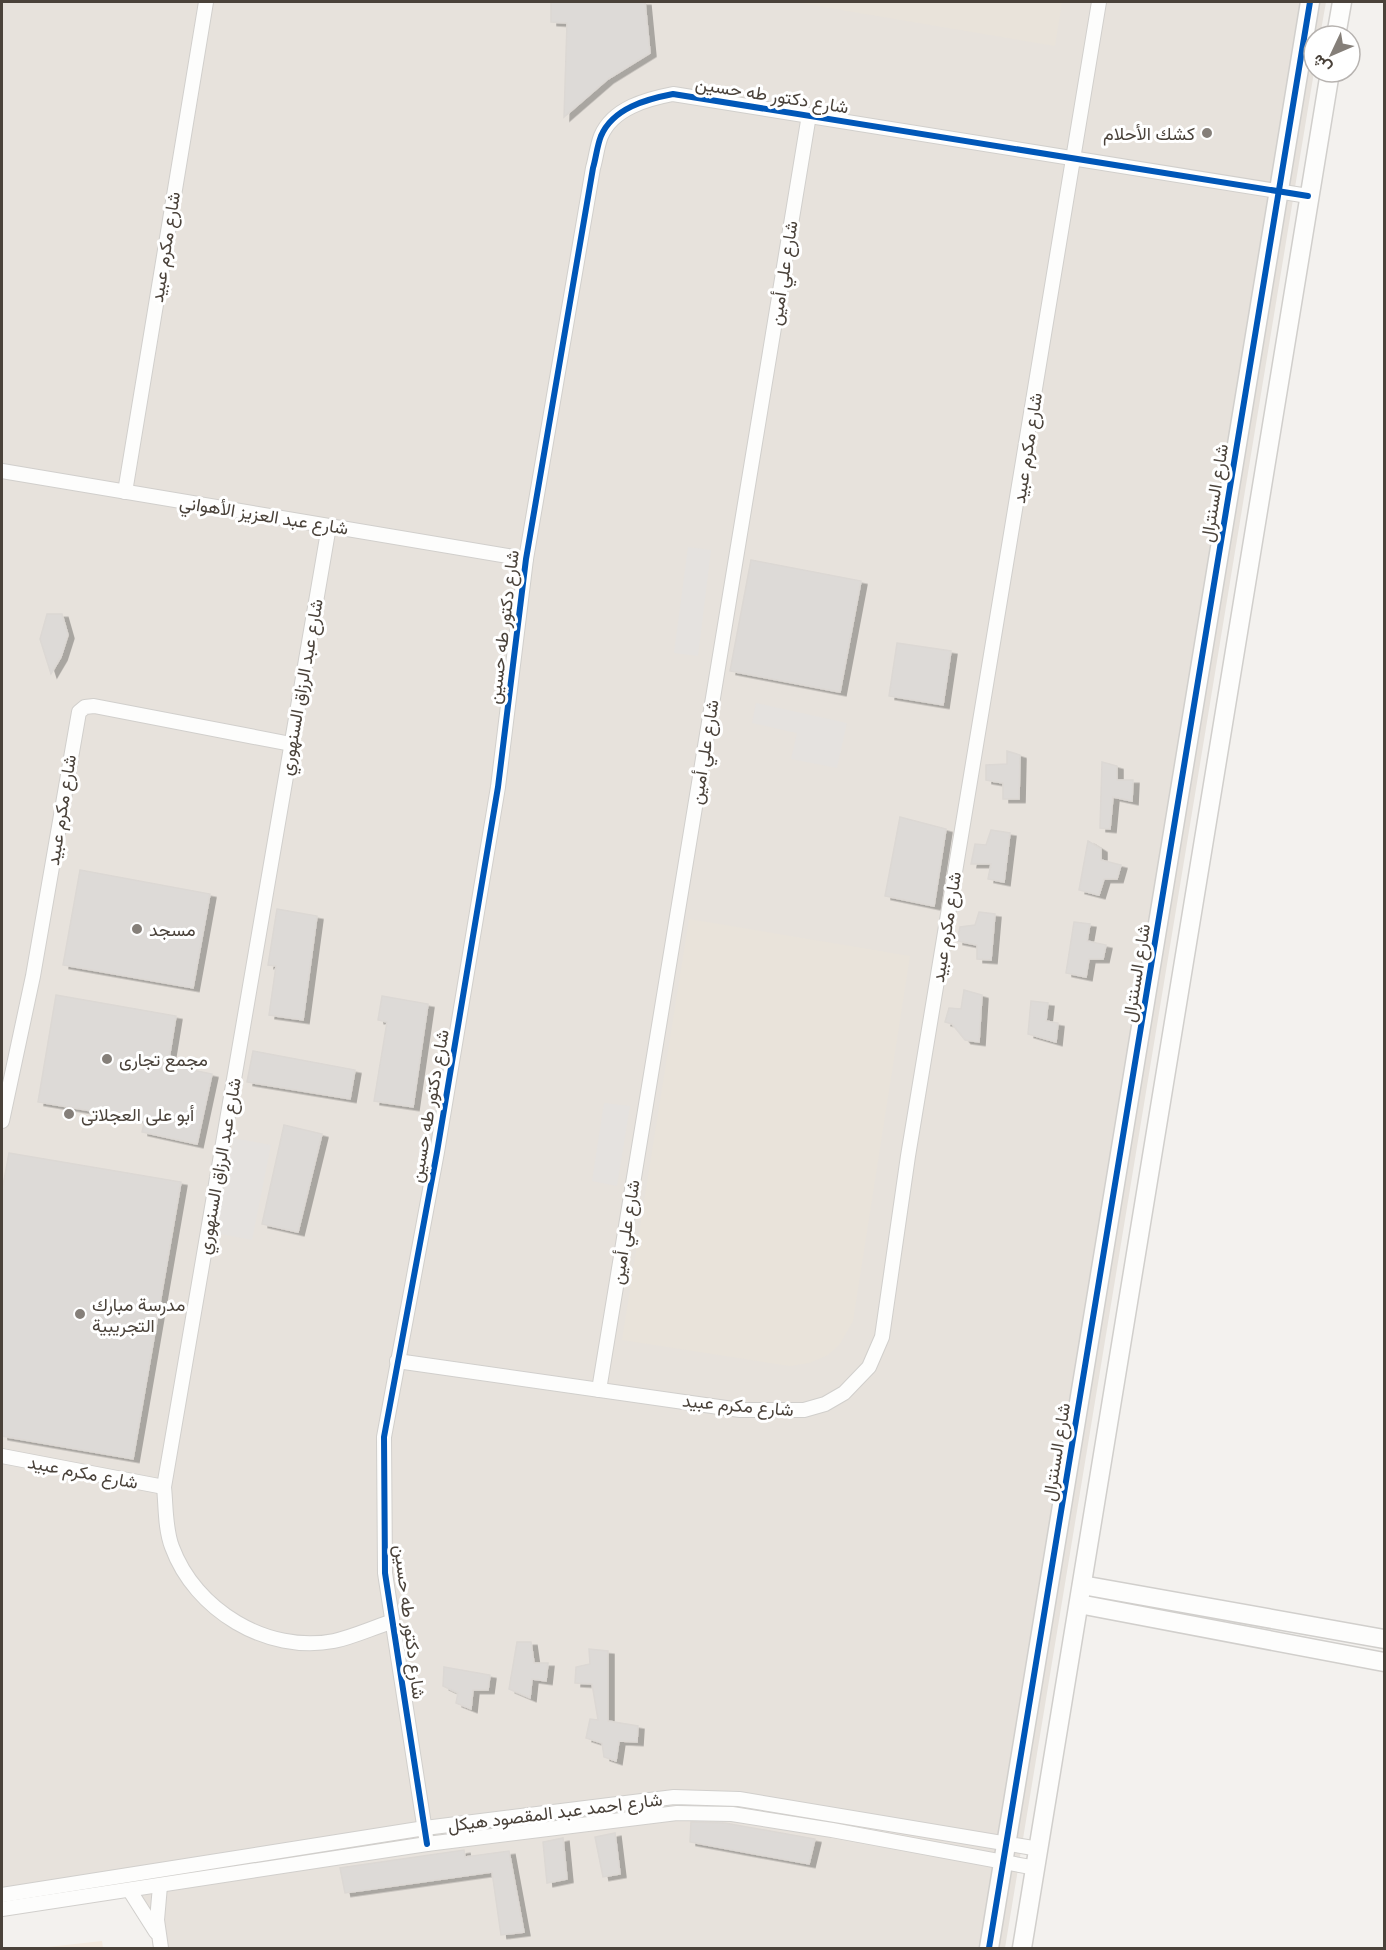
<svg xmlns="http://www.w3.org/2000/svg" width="1386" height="1950" font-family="Roboto,Vazirmatn,sans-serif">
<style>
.residential{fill:#e7e2dc}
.commercial{fill:#f2e9df}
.education{fill:#e9e3da}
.parking{fill:#e5e2df}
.building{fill:#dddad7;stroke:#dcd8d4;stroke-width:1.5;filter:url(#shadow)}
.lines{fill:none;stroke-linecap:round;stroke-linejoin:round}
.minor-casing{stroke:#d1cfcc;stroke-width:16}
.tertiary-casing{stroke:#d1cfcc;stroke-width:21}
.minor{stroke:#fdfdfc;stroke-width:14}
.tertiary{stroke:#fdfdfc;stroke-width:18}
.cycleway-casing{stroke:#fff;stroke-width:10}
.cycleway{stroke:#0057b8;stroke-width:6}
.poi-dot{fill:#857f79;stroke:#fff;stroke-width:2}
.labels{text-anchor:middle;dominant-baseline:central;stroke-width:6;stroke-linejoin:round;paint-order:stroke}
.street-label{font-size:18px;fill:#4a423a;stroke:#fff}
.poi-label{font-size:18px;fill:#4a423a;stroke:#fff;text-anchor:start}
</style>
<defs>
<filter id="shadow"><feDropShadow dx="6" dy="3.5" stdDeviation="0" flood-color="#0004"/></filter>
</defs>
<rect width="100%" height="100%" fill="#f3f1ee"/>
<!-- residential -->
<polygon class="residential" points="2,2 1326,2 1320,36 1314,36 1314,72 1005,1948 155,1948 138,1882 2,1902"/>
<!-- commercial -->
<polygon class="commercial" points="102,1941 103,1948 39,1948"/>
<!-- education -->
<g class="education">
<polygon points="794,2 1062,2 1055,46"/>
<polygon points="689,919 910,956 853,1321 839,1345 828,1355 809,1363 790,1366 622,1340"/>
</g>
<!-- parking -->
<g class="parking">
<polygon points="688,547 711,550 698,656 674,653"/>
<polygon points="756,703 847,723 837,768 791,759 797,733 752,723"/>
<polygon points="604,1103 630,1106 617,1186 592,1181"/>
<polygon points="234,1138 271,1145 252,1240 215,1233"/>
</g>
<!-- building -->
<g class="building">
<polygon points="551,2 645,2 650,53 608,79 564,117 567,23 551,22"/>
<polygon points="751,560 861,581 840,692 730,671"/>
<polygon points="47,614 62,614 68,635 61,657 51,674 40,639"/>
<polygon points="897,643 951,651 943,705 889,696"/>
<polygon points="1007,751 1020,755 1019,799 1003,799 1003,783 986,780 986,765 1007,764"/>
<polygon points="1102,762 1117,766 1117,780 1133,780 1132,801 1113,797 1110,829 1100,828"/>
<polygon points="900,817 946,829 934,906 885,896"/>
<polygon points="991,830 1010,833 1004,882 988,879 991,864 971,864 975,844 986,845"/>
<polygon points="1088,841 1101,849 1101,860 1121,865 1117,879 1104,879 1099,895 1079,890"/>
<polygon points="80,870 210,894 193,988 63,965"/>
<polygon points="277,909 317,916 303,1020 269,1015 276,966 268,965"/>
<polygon points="979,912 995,914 991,960 977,959 977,945 957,941 960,927 975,925"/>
<polygon points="1074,922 1090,924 1087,941 1106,945 1103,959 1089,959 1086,977 1066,973"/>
<polygon points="964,990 982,995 979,1042 965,1040 952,1024 945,1022 949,1008 961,1009"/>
<polygon points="56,995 176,1016 168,1065 212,1074 197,1144 142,1132 145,1120 38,1102"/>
<polygon points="382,996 428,1004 413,1107 374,1101 387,1022 378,1020"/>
<polygon points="1031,1001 1048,1003 1046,1021 1058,1023 1056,1042 1028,1034"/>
<polygon points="253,1051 355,1070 350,1099 247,1082"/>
<polygon points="284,1125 322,1134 298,1232 262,1224"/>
<polygon points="9,1153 181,1182 133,1459 2,1436 2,1191"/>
<polygon points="517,1642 531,1642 534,1663 548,1663 546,1681 532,1679 530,1698 509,1689"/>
<polygon points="589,1649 608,1651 608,1721 638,1726 637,1742 619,1741 616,1761 604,1757 602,1743 586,1738 590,1719 598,1720 592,1684 575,1683 576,1667 590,1664"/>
<polygon points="444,1667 490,1675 488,1690 473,1690 471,1709 456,1703 458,1693 443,1686"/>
<polygon points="691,1822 725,1823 815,1839 809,1864 690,1842"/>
<polygon points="615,1833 620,1874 603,1877 595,1837"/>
<polygon points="563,1838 567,1879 547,1883 543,1842"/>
<polygon points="464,1850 465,1857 509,1851 524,1932 501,1935 492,1872 345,1893 340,1868"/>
</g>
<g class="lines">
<defs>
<g id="minor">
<polyline points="2,471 526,559"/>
<polyline points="125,492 206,2"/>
<path d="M329,526L164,1487C166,1506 165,1529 172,1547C195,1610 267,1654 334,1641C353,1637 372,1628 391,1622"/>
<polyline points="2,1121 33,976 79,712 85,707 94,706 291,744"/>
<polyline points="397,1361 740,1410 804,1410 825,1404 844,1393 869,1367 882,1337 908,1156 1099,2"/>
<polyline points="599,1390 809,115"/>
<polyline points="2,1456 164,1487"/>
<path d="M427,1844L385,1573L384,1437L437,1152L473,936L498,787L526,559L593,168C596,158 597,146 601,136C613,108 647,99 673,94L1308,196"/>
<polyline points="160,1886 157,1920 161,1948"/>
<polyline points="130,1891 156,1932"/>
<polyline points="2,1895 425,1828 674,1797 739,1799 1039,1849"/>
<polyline points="2,1909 427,1844 677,1813 732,1814 832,1830 1036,1868"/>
</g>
<g id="tertiary">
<polyline points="1336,36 1342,2"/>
<polyline points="1082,1585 1384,1639"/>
<polyline points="1079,1604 1384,1662"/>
<polyline points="989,1948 1310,2"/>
<polyline points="1022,1948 1330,72"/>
</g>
</defs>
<!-- minor casing -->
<use href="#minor" class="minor-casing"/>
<!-- tertiary casing -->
<use href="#tertiary" class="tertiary-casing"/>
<!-- minor -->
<use href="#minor" class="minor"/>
<!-- tertiary -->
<use href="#tertiary" class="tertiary"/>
<defs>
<g id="cycleway">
<path d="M427,1844L385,1573L384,1437L437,1152L473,936L498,787L526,559L593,168C596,158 597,146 601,136C613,108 647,99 673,94L1308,196"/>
<polyline points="989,1948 1310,2"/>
</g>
</defs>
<!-- cycleway casing -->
<use href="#cycleway" class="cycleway-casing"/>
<!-- cycleway -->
<use href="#cycleway" class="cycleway"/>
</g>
<!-- markers -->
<g class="poi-dot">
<circle cx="1207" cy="133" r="6"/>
<circle cx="137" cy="929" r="6"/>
<circle cx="107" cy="1059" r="6"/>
<circle cx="69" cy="1114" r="6"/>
<circle cx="80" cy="1314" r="6"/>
</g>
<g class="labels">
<!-- street labels -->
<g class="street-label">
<text transform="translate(772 95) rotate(9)">شارع دكتور طه حسين</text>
<text transform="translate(165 247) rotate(-81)">شارع مكرم عبيد</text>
<text transform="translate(783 273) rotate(-81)">شارع علي أمين</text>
<text transform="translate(1027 448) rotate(-81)">شارع مكرم عبيد</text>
<text transform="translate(1214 493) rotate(-81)">شارع السنترال</text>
<text transform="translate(264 515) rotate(9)">شارع عبد العزيز الأهواني</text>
<text transform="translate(503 627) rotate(-83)">شارع دكتور طه حسين</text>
<text transform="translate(301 687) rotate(-80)">شارع عبد الرزاق السنهوري</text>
<text transform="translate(704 752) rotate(-81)">شارع علي أمين</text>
<text transform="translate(61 810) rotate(-81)">شارع مكرم عبيد</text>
<text transform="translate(946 927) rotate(-81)">شارع مكرم عبيد</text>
<text transform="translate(1136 973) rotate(-81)">شارع السنترال</text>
<text transform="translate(429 1106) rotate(-80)">شارع دكتور طه حسين</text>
<text transform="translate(219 1166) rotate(-80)">شارع عبد الرزاق السنهوري</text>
<text transform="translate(625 1232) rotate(-81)">شارع علي أمين</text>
<text transform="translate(738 1405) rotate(5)">شارع مكرم عبيد</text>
<text transform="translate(1056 1452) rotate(-81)">شارع السنترال</text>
<text transform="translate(83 1472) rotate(11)">شارع مكرم عبيد</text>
<text transform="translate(410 1622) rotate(83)">شارع دكتور طه حسين</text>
<text transform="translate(555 1812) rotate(-7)">شارع احمد عبد المقصود هيكل</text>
</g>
<!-- poi labels -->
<g class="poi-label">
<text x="1195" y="133" text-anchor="end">كشك الأحلام</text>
<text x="149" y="929">مسجد</text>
<text x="119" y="1059">مجمع تجارى</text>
<text x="81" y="1114">أبو على العجلاتى</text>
<text x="92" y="1304">مدرسة مبارك<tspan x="92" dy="21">التجريبية</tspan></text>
</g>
</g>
<!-- border -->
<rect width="1386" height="1950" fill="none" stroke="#4a423a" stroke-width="6"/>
<!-- north arrow -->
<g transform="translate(1332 54) rotate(226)"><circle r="28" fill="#ffffff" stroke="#b7b3b0" stroke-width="1.5"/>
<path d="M0-4.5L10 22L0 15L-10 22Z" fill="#857f79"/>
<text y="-9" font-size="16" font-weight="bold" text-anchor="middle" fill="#4a423a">ش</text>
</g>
</svg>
